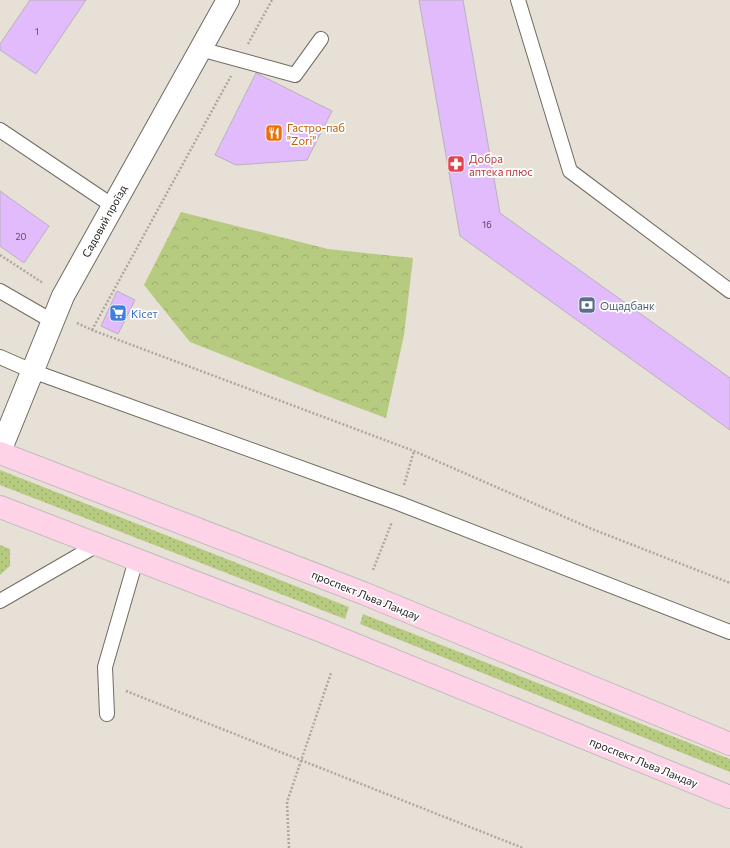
<svg xmlns="http://www.w3.org/2000/svg" width="730" height="848" font-family="Commissioner,sans-serif">
<style>
.grass{fill:url(#grass-dots)}
.park{fill:url(#park-crowns)}
.building{fill:#e2bbfc;stroke:#b7b2bb}
.lines{fill:none;stroke-linecap:round;stroke-linejoin:round}
.service-casing{stroke:#706a62;stroke-width:16}
.tertiary-casing{stroke:#706a62;stroke-width:24}
.primary-casing{stroke:#bebdbc;stroke-width:24}
.path{stroke:#ada7a0;stroke-width:2.5;stroke-dasharray:2 2;stroke-linecap:butt}
.service{stroke:#fff;stroke-width:14}
.tertiary{stroke:#fff;stroke-width:22}
.primary{stroke:#fed3e7;stroke-width:22}
.labels{text-anchor:middle;dominant-baseline:central;stroke-width:3.5;stroke-linejoin:round;paint-order:stroke}
.number-label{font-size:9px;fill:#564a58}
.food-label{font-size:11px;fill:#c56008;stroke:#fff;text-anchor:start}
.health-label{font-size:11px;fill:#be3a42;stroke:#fff;text-anchor:start}
.street-label{font-size:11px;fill:#272421;stroke:#fff}
.service-label{font-size:11px;fill:#4e5e75;stroke:#fff;text-anchor:start}
.shop-label{font-size:11px;fill:#366cbe;stroke:#fff;text-anchor:start}
</style>
<defs>
<pattern id="grass-dots" width="8" height="8" patternUnits="userSpaceOnUse"><rect width="8" height="8" fill="#b7cb80"/><path d="M2 2h.1M6 6h.1" fill="none" stroke="#9dae6e" stroke-width="1.8" stroke-linecap="round"/></pattern>
<pattern id="park-crowns" width="20" height="18" patternUnits="userSpaceOnUse"><rect width="20" height="18" fill="#b7cb80"/><path d="M2 6a3 3 0 1 1 6 0M12 15a3 3 0 1 1 6 0" fill="none" stroke="#9dae6e"/></pattern>
</defs>
<rect width="100%" height="100%" fill="#e7e0d7"/>
<!-- grass -->
<g class="grass">
<polygon points="0,470 349,607 345,619 0,485"/>
<polygon points="0,545 10,549 10,566 0,575"/>
<polygon points="363,614 730,759 730,772 360,624"/>
</g>
<!-- park -->
<polygon class="park" points="181,212 328,249 413,258 404,335 386,418 335,399 190,342 144,285"/>
<!-- building -->
<g class="building">
<polygon points="30,0 86,0 36,74 0,50 0,44"/>
<polygon points="419,0 463,0 500,213 730,378 730,430 460,236"/>
<polygon points="256,73 332,111 307,160 236,165 215,155"/>
<polygon points="0,191 49,226 24,263 0,246"/>
<polygon points="117,291 135,300 118,334 101,326"/>
</g>
<g class="lines">
<defs>
<g id="service">
<polyline points="518,0 570,171 730,291"/>
<polyline points="200,49 295,75 321,39"/>
<polyline points="0,130 113,206"/>
<polyline points="0,291 52,321"/>
<polyline points="0,357 32,371 398,503 730,632"/>
<polyline points="0,601 97,545"/>
<polyline points="107,714 105,667 136,560"/>
</g>
<polyline id="tertiary" points="0,451 63,296 228,0"/>
<g id="primary">
<polyline points="0,453 363,593 730,744"/>
<polyline points="0,507 319,630 730,797"/>
</g>
</defs>
<!-- service casing -->
<use href="#service" class="service-casing"/>
<!-- tertiary casing -->
<use href="#tertiary" class="tertiary-casing"/>
<!-- primary casing -->
<use href="#primary" class="primary-casing"/>
<!-- path -->
<g class="path">
<polyline points="248,44 272,0"/>
<polyline points="0,255 43,283"/>
<polyline points="77,323 92,330 414,451 592,529 730,583"/>
<polyline points="92,330 231,76"/>
<polyline points="404,485 414,451"/>
<polyline points="373,570 392,522"/>
<polyline points="126,691 523,848"/>
<polyline points="289,848 287,802 331,673"/>
</g>
<!-- service -->
<use href="#service" class="service"/>
<!-- tertiary -->
<use href="#tertiary" class="tertiary"/>
<!-- primary -->
<use href="#primary" class="primary"/>
</g>
<!-- icons -->
<defs>
<symbol id="restaurant-square" viewBox="-11 -11 22 22"><rect x="-9" y="-9" width="18" height="18" rx="4" fill="#e8710a" stroke="#fff"/><path d="M-5-6h1v4h1v-4h1v4h1v-4h1v5L-1.5 .5V6h-2V.5L-5-1ZM5-6V6H3V1.5H1.5Q1.5-4 5-6Z" fill="#fff"/></symbol>
<symbol id="pharmacy-square" viewBox="-11 -11 22 22"><rect x="-9" y="-9" width="18" height="18" rx="4" fill="#e0444e" stroke="#fff"/><path d="M-2-6h4v4h4v4h-4v4h-4v-4h-4v-4h4Z" fill="#fff"/></symbol>
<symbol id="bank-square" viewBox="-11 -11 22 22"><rect x="-9" y="-9" width="18" height="18" rx="4" fill="#5c6f8a" stroke="#fff"/><path d="M-6-4H6V4H-6ZM0-2.3a2.3 2.3 0 1 0 0 4.6a2.3 2.3 0 1 0 0-4.6Z" fill="#fff"/></symbol>
<symbol id="supermarket-square" viewBox="-11 -11 22 22"><rect x="-9" y="-9" width="18" height="18" rx="4" fill="#3f7fe0" stroke="#fff"/><path d="M-6-5.5h2.5l.6 2H6L4.5 2H-2.5L-4.4-4H-6ZM-1.5 3.2a1.3 1.3 0 1 0 .1 0ZM3 3.2a1.3 1.3 0 1 0 .1 0Z" fill="#fff"/></symbol>
</defs>
<g fill-rule="evenodd">
<use href="#restaurant-square" x="264" y="123" width="20" height="20"/>
<use href="#pharmacy-square" x="446" y="154" width="20" height="20"/>
<use href="#bank-square" x="577" y="295" width="20" height="20"/>
<use href="#supermarket-square" x="108" y="303" width="20" height="20"/>
</g>
<g class="labels">
<!-- number labels -->
<g class="number-label">
<text x="37" y="31">1</text>
<text x="487" y="224">16</text>
<text x="21" y="236">20</text>
</g>
<!-- food labels -->
<g class="food-label">
<text x="287" y="127">Гастро-паб<tspan x="287" dy="13">"Zori"</tspan></text>
</g>
<!-- health labels -->
<g class="health-label">
<text x="469" y="158">Добра<tspan x="469" dy="13">аптека плюс</tspan></text>
</g>
<!-- street labels -->
<g class="street-label">
<text transform="translate(104 221) rotate(-61)">Садовий проїзд</text>
<text transform="translate(366 595) rotate(22)">проспект Льва Ландау</text>
<text transform="translate(644 762) rotate(22)">проспект Льва Ландау</text>
</g>
<!-- service labels -->
<g class="service-label">
<text x="600" y="305">Ощадбанк</text>
</g>
<!-- shop labels -->
<g class="shop-label">
<text x="131" y="313">Кісет</text>
</g>
</g>
</svg>
